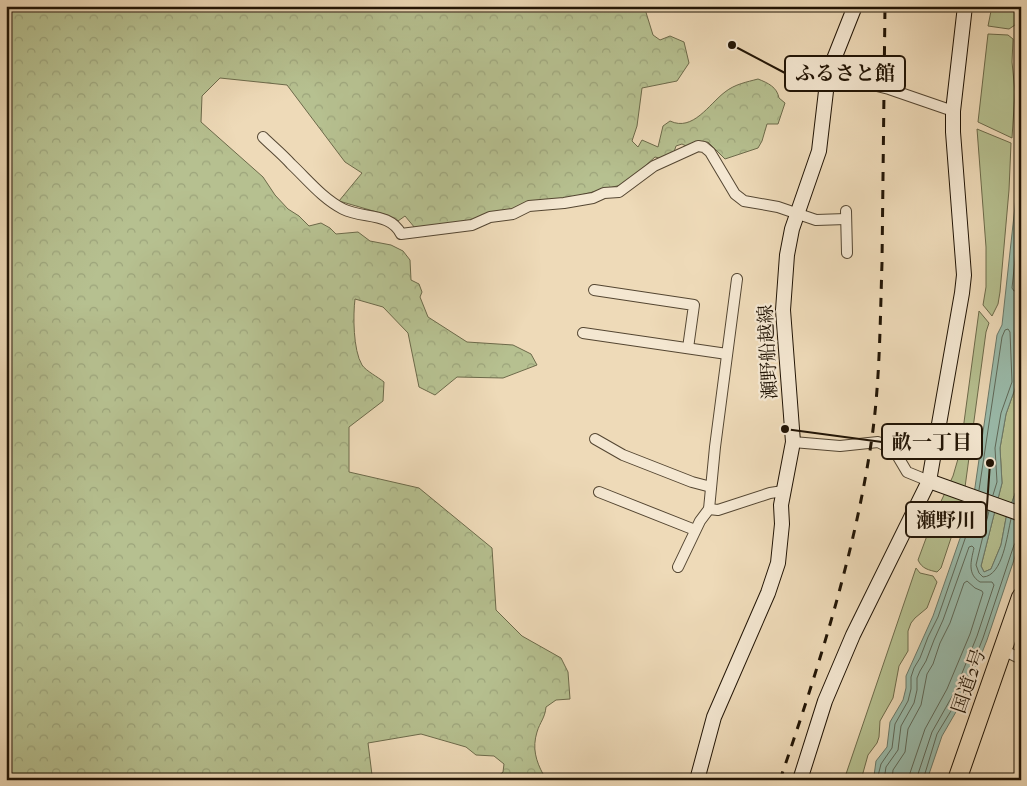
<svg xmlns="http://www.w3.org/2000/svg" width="1027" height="786" font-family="'IM FELL French Canon','Noto Serif JP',serif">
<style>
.grass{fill:#b6c090;stroke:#6c6a4a}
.forest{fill:url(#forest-crowns);stroke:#6c6a4a}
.water{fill:#9abbab;stroke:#6a7869}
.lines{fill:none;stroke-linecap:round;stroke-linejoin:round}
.shore{stroke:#5e6858;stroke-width:1}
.street-casing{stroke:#544632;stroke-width:12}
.secondary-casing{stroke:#211405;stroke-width:16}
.highway-casing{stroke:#211405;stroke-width:20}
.street{stroke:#f4e7d1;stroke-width:10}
.secondary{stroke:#f4e7d1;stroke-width:14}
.highway{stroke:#eedab8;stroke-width:18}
.rail{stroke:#211405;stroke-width:3;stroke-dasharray:9 9;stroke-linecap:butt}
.labels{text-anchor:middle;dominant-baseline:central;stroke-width:4.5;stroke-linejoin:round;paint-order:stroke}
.street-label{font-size:19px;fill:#211405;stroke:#f4e7d1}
.leader{fill:none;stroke:#211405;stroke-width:2}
.callout-dot{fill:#211405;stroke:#f4e7d1;stroke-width:2}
.callout{fill:#f4e7d1;stroke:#211405;stroke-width:2}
.callout-label{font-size:20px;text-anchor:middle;font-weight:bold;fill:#211405}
</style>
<defs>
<pattern id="forest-crowns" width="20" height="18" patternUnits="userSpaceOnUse" patternTransform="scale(1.25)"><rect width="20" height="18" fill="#b6c090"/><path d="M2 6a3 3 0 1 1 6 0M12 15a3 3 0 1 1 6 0" fill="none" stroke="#9ca47b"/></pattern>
</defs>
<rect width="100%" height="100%" fill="#eedab8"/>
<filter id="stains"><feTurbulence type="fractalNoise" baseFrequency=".004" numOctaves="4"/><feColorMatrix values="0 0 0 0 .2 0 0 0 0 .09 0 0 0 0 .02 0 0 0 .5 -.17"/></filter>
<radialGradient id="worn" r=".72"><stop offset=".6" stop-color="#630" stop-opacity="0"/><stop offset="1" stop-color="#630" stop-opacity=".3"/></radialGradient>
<!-- grass -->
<g class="grass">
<polygon points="992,6 1019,6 1015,25 1009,29 988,26"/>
<polygon points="988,34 1008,35 1013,39 1012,62 1015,92 1012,138 978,122"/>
<polygon points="977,129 1011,143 1009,190 1000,292 998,304 992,316 983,305 986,287 986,247"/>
<polygon points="1021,284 1021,478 1006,518 1001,545 991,569 984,572 981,566 1002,483 1000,448 1006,414 1017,383 1015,335 1019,289"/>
<path d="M979,311L989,323L986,332L963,502L941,568L937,572C929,570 922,569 918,560L935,514L953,476L960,452Z"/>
<polygon points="916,568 920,573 933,576 937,582 927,608 915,618 911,623 908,631 908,651 899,666 893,698 880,721 879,737 877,743 868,755 861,780 844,780"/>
</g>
<!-- forest -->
<path class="forest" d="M6,6H644L653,35L660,40L670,36L684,42L689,63L677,81L642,88L637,126L632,141L638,147L642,140L658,147L663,126L670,121C693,132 709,104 725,92C735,84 747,82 758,79C768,83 777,87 779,98L785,103L778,124H767L762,141L758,148L725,159L708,142L688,147L682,144L676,146L673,155L663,159L655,157L625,184L468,223L415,228L405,216L398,221L387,215L339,201L362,173L345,162L287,85L220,78L202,96L201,122L263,177L275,195L288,209L299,216L309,226L321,223L330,228L336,234L358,232L370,241L391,245L403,251L410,260L411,280L419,284L422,292L420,297L428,317L467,342L513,345L531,354L537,365L503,378L457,377L435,395L419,387L408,333L383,307L355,299C353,315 353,350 362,365C366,371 378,377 384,382L383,401L349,427V472L419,488L492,548L496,610L522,636L561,658L568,672L570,699L556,700L546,707C545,718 540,722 537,732C532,748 536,761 543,774L541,780H497V777L503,772L504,764L494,756L476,755L466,747L421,734L368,743L372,775L375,780H6Z"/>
<!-- water -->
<polygon class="water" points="1021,122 1021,284 1019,289 1015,335 1017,383 1006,414 1000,448 1002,483 981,566 984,572 991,569 1001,545 1006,518 1021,478 1021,539 987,640 964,698 942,736 927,780 870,780 874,776 876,761 887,747 890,722 903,700 906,688 906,676 933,616 973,501 997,335 1002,325 1017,188"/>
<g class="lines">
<!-- shore -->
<g class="shore">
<polyline points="1021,203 1012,288 1014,291 1021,289"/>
<polyline points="979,490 1002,337 1005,330 1008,329 1010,332 1012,382 1001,413 995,448 997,482 993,495"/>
<path d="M989,511L976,565L979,573L983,577C1003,576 1007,535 1011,519"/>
<polyline points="877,780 881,764 892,748 895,724 908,701 911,689 911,677 914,668 920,658 928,637 938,617 976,507"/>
<path d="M884,780L886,767L898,750L901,726L914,703L917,690V678L920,671L926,661L934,640L943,620L969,547L972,546L974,548C971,561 967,574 980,582H992L994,585L977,636L954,693L932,732L916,780"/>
<polyline points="892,780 893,770 905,752 908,729 921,705 927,674 933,664 940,643 950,623 964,583 967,581 975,588 982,591 983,593 970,634 947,689 925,729 910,773 909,780"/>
<polyline points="923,780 937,734 960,696 983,638 1014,545 1016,542 1021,541"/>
</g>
<defs>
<g id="street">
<polyline points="828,74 889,89 953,111"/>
<path d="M263,137C272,146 282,154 291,164C308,180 322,198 343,209C363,219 390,212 401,234L472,225L490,217L513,214L529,206L564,203L593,198L604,193L619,192L654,166L698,146L704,147L710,152L735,194L744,201L778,207L816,220L846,219"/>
<polyline points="846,211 847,253"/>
<polyline points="594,290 694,305 688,348"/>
<polyline points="583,333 727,354"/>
<polyline points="595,439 623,455 692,482 711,487"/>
<polyline points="793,442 840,446 878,442 894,450 907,472 929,481"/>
<polyline points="599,492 695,530"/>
<polyline points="709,509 718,510 770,493 783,491"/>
<polyline points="678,567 700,521 709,509 715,447 737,279"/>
<polyline points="1003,650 1021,659"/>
</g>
<g id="secondary">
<polyline points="929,481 1021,514"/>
<polyline points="697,780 714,717 768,593 778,563 782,524 781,505 793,442 783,310 787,255 792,229 819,151 828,74 855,6"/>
<polyline points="800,780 825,701 853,635 929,481 962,293 964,275 953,132 953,111 965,6"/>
</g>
<polyline id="highway" points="957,780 1021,597"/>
</defs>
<!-- street casing -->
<use href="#street" class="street-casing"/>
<!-- secondary casing -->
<use href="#secondary" class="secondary-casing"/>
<!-- highway casing -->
<use href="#highway" class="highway-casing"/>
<!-- street -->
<use href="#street" class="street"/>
<!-- secondary -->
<use href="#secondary" class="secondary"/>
<!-- highway -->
<use href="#highway" class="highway"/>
<!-- rail -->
<path class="rail" d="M780,780C817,672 854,557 871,444C880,385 880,323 882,263C883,177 884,92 885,6"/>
</g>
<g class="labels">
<!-- street labels -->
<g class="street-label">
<text transform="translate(768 352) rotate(-93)">瀬野船越線</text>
<text transform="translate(969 681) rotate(-71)">国道2号</text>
</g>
</g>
<!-- callouts -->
<path class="leader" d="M732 45L785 73M785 429L882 442M990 463L986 520"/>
<g class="callout-dot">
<circle cx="732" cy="45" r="5"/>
<circle cx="785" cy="429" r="5"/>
<circle cx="990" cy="463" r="5"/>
</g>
<g class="callout">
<rect x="785" y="56" width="120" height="35" rx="5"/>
<rect x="882" y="424" width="100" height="35" rx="5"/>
<rect x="906" y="502" width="80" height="35" rx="5"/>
</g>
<g class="callout-label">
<text x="845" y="80">ふるさと館</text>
<text x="932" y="449">畝一丁目</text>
<text x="946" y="527">瀬野川</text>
</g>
<!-- margin -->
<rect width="1027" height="786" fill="none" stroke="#eedab8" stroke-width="25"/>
<rect x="8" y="8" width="1012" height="771" fill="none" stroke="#211405" stroke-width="2.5"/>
<rect x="12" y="12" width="1002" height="761" fill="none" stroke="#211405"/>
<rect width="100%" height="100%" filter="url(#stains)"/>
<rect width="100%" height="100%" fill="url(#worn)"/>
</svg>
